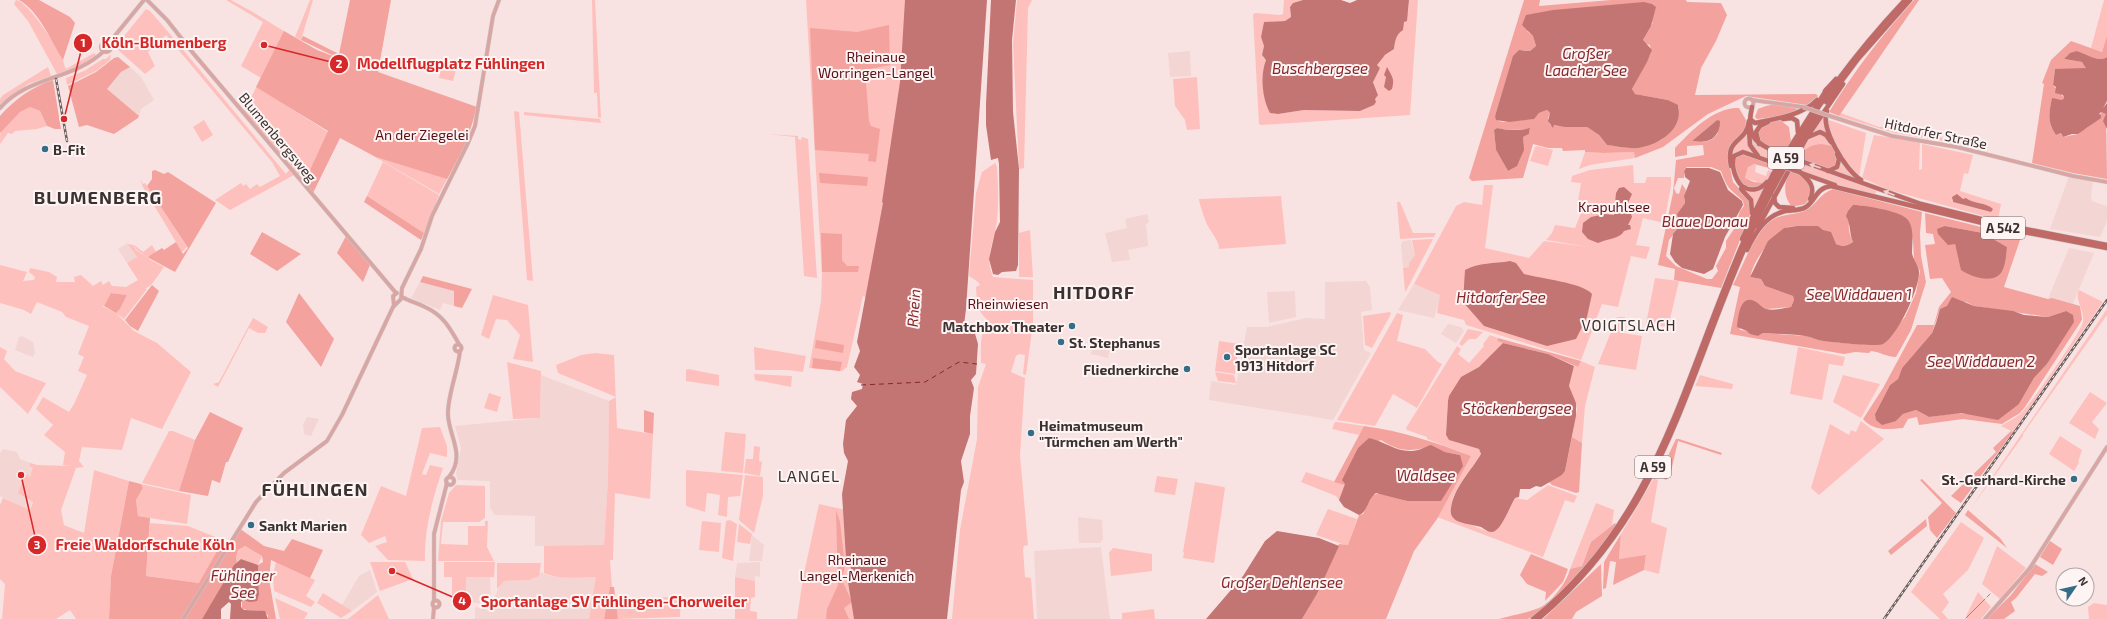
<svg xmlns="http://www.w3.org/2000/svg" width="2107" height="619" font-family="'Exo 2',sans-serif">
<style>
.built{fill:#f3d5d3}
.green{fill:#fec0bd;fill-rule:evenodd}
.forest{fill:#f3a29e;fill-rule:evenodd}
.water{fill:#c37573}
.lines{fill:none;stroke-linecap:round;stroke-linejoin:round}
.stream{stroke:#c37573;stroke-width:1}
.ferry{stroke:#85272b;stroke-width:1;stroke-dasharray:5 4;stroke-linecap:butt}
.major-casing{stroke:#ccc9c9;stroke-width:4.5}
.highway-casing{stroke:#ccc9c9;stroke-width:5.5}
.major{stroke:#d9a6a4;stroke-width:3.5}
.highway{stroke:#c06a68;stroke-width:4.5}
.rail-casing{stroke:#6c5f5f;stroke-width:2.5}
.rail{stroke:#fdf4f3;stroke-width:1;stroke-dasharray:3;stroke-linecap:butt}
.major-bridge-casing{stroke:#ccc9c9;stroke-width:4.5;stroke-linecap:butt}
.highway-bridge-casing{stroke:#ccc9c9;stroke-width:5.5;stroke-linecap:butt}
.major-bridge{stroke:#d9a6a4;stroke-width:3.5}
.highway-bridge{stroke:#c06a68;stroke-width:4.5}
.oneway{fill:#eed2d0}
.poi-dot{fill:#356c87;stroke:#fdf4f3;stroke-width:1.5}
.labels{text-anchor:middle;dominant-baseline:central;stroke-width:4;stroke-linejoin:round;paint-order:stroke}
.shield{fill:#fdf4f3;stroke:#746c6b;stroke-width:1}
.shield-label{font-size:13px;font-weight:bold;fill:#3a3131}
.park-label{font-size:14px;fill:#581016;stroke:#fdf4f3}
.street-label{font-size:14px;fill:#3a3131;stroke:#fdf4f3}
.poi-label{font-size:14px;font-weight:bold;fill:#3a3131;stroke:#fdf4f3;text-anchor:start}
.water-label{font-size:15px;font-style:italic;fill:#85272b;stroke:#fdf4f3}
.neighbourhood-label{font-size:15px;letter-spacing:1px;fill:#3a3131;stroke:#fdf4f3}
.quarter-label{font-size:16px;letter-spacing:1px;fill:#3a3131;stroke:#fdf4f3}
.district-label{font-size:18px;font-weight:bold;letter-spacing:1px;fill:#3a3131;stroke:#fdf4f3}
.leader{fill:none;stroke:#d62828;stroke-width:1.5}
.callout-dot{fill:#d62828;stroke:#fdf4f3;stroke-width:1.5}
.mark-label{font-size:12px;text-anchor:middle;font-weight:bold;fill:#fff}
.callout-label{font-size:15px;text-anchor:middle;font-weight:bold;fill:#d62828;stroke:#fdf4f3;stroke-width:4;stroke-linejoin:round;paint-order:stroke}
</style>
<rect width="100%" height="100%" fill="#f9e3e2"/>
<!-- built -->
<g class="built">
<polygon points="1190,51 1191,76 1170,77 1168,53"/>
<polygon points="130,67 141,77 154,100 141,109 139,116 107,89 121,72"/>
<polygon points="2069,176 2093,181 2091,196 2092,201 2107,206 2107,221 2100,237 2050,229"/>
<polygon points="1147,214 1149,222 1146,224 1148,246 1128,250 1130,260 1112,262 1105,233 1127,228 1125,219"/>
<polygon points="1411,240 1415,255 1409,263 1409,267 1403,268 1401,244 1403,241"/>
<polygon points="128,243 137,257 127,263 118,249"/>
<polygon points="2069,248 2094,253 2073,304 2052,298 2048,299"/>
<polygon points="1366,281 1370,287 1372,310 1361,312 1364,350 1371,353 1333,420 1209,400 1211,381 1236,385 1247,327 1267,327 1306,318 1325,319 1325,282"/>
<polygon points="420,282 455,291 454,306 443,303 440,310 411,298"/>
<polygon points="1414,284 1441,295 1434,318 1398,310"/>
<polygon points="1295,291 1296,317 1269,323 1267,292"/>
<polygon points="1448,324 1461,327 1464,331 1456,343 1441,334"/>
<polygon points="22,336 33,342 35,353 33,357 15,350 19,337"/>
<polygon points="1101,343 1111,344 1108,358 1091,354 1092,349 1100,350"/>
<polygon points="541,375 609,401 608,479 604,546 535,546 535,516 495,515 490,508 490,481 458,480 456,474 461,448 455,426 540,418"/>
<polygon points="307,417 319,419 311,436 304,434 303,425"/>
<polygon points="3,449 17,452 20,459 36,465 46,466 29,510 0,496 0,453"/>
<polygon points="1078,517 1102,520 1103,539 1100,543 1079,543"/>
<polygon points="752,535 764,545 762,561 749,561"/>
<polygon points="1101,547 1110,619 1037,619 1034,551"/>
<polygon points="760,562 760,577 755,576 755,581 735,577 737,563"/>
<polygon points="370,570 377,592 352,611 342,605 359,576"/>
<polygon points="540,572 550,576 565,577 597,577 589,619 475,619 475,607 483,608 489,611 501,582 504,581 531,580 538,576"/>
<polygon points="466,577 490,577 491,601 488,604 466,602"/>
</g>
<!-- green -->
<g class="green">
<path d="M16,0C28,1 58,48 63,60C64,63 64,66 66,69L94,53L96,55L85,63L57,74L28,21L14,4Z"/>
<polygon points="226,0 231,0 251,11 466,143 439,194 287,106 328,132 304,183 244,111 261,78 241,66 263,22"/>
<polygon points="310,0 313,0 301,40 295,37"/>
<polygon points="592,0 595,0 601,118 598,117 597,93 594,93"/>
<polygon points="806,0 945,0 923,317 863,296 847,367 842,371 809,368 821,301 822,274"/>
<polygon points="1017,0 1032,0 1028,8 1024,168 1019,169 1013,43"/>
<path d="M1284,0H1303L1293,3L1290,7L1291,17L1285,21L1264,22L1261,37L1264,46L1262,55L1266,60C1259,76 1265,96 1270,113L1278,114L1304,110L1360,111L1374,105L1375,99L1378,94L1373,81L1380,68L1377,65L1379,60L1394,49L1395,39L1408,13L1409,0H1418L1410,115L1261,125L1259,124L1253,15L1255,13L1280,15L1283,14Z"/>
<polygon points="2104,0 2107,0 2107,36 2102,52 2091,48"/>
<polygon points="146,9 150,11 170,34 286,174 289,170 294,175 230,210 215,200 241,183 243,186 246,184 250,189 257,184 260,187 280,176 272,162 166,35 148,52 155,66 145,74 117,49 117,47 120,41"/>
<polygon points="111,54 110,60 96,71 67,85 66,78 84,71 103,59 106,59"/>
<polygon points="450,65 457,66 453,81 439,78 441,68 446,68"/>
<polygon points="48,67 51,76 28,84 0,105 0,99 3,95"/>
<polygon points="1197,77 1200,129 1187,130 1185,120 1175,106 1173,79"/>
<path d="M30,107L40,111L47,126L37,129L15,131L12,134L8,133L0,144C0,140 0,135 1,131C6,121 20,110 30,107Z"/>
<polygon points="514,111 519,112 533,281 527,280"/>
<polygon points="524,112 600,119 601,123 524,115"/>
<polygon points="1841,113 1879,127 1905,126 1962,144 1894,133 1839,116"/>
<polygon points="1822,116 1826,128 1842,160 1858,179 1831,171 1839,160 1831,141 1816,131 1811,133"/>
<path d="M1826,119L1866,133L1859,178C1843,161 1831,141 1826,119Z"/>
<polygon points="204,120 213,135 202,142 193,127"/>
<path d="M1748,131L1750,147L1755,154C1719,140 1729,192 1755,191L1765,186L1754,208L1751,197L1736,181L1730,156L1734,144Z"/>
<path d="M1751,131C1756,147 1767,149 1782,155L1777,163C1756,154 1753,154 1751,131Z"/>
<polygon points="768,134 798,136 798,139 801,140 802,137 808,139 817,278 804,276 795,137"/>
<path d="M1815,134H1823L1832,146C1819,145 1805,144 1798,159L1796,158L1808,139Z"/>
<path d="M1874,135L1920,142L1919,170L1922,169V144L1973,155L1968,174L1964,173L1960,191L2001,204L1998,220L1889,190L1862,178ZM1959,196L1963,199L1989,206L1991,212L1953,202L1951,200Z"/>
<polygon points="1537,146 1553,150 1548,166 1530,161 1535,147"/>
<polygon points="1585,152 1604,153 1634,152 1635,158 1590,165 1579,169"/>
<polygon points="1795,161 1877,189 1875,195 1844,187 1791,168"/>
<polygon points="383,162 439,195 424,233 367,196"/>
<path d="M995,163L997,167C998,184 999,202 997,220C995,240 984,256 993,277L1033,280V323L1026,375L1023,374L1025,355L1019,354L1016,356L1011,372L1025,378L1020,455L1028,545L1024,546L1023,549L1025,577L1031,578L1034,619H952L960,530L977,439L978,387L986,364L981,363C981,347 979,333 989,321C976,311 977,302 976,287L980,285L978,282L969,276L976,193L982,172Z"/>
<polygon points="1752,164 1756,165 1755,172 1766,176 1768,170 1771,171 1772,173 1764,184 1745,178 1748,167"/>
<polygon points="1633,165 1634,183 1645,183 1647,177 1671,177 1671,186 1664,223 1643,218 1636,245 1650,247 1646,259 1631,256 1618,307 1602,304 1581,360 1466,325 1464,320 1437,313 1440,295 1414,284 1456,206 1464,202 1482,205 1484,185 1493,185 1485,248 1529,258 1544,241 1589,247 1546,240 1552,233 1555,225 1575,228 1583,208 1577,207 1581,183 1571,182 1572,176 1590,170"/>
<polygon points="140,179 143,184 145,183 187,247 182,252 143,187"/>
<path d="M1281,196L1286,244L1219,249C1219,240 1212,234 1208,226C1206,223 1199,203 1199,199Z"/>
<polygon points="1397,202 1400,202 1413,233 1436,233 1434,237 1400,239"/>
<polygon points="1030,230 1033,277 1019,277 1019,233"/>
<polygon points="1433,239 1406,291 1405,291 1403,268 1409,267 1409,263 1415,255 1412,240"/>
<polygon points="128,244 133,245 136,250 148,258 136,249 133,244 143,252 152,245 156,252 149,256 149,259 164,267 152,284 145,289 147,289 124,319 116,313 120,309 127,295 111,293 104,306 102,306 116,313 134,331 157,343 191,372 162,429 131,418 122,450 82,447 79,461 84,467 76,468 61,510 64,525 84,533 94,470 129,481 111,576 109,619 76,619 70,610 56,619 2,619 5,584 0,579 0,505 3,498 30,510 33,502 18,493 24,477 27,474 30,478 33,467 30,467 30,463 37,465 72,466 63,465 65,452 44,435 53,425 36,409 43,397 69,412 74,404 87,375 78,371 84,357 78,354 89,326 66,317 62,312 37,302 31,314 24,310 0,303 0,265 27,272 23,281 34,280 35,277 29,272 30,268 49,272 57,277 56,282 75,282 74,277 81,275 93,286 101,281 103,285 109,281 112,286 126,287 138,280 127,263 137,257"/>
<polygon points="1655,278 1679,281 1668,327 1646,324"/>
<path d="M2079,290L2103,302L2013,432L2001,426C2008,421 2017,418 2023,411C2032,402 2081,332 2083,322C2085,310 2074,300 2079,290Z"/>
<polygon points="493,295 528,305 533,362 513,359 520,335 507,320 496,319 489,339 481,335"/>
<polygon points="2107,309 2107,315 2023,434 2023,436 1969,511"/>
<polygon points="1390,312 1391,314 1372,348 1365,345 1363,316"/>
<polygon points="1397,313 1403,315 1397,341 1425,349 1438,362 1442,364 1417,408 1393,394 1375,426 1337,420"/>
<polygon points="1617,317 1625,317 1623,333 1642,336 1636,370 1598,364"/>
<polygon points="253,318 268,327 265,333 258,333 249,328 218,387 213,384 219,382"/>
<polygon points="1468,329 1483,332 1476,339 1469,339 1462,346 1459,344"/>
<path d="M1490,335L1498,338L1497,341L1503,343L1479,367L1467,374L1448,401L1446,435L1449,440L1479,449L1481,454C1471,471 1449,491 1451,513C1462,519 1482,533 1494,531L1515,498L1527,500L1548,485L1577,496L1574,503L1565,500L1543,557L1437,517L1471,456L1427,439V437L1407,430L1406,428L1457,346L1461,349L1458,354L1469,363L1484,346L1483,344Z"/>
<polygon points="1219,341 1239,344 1235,374 1215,371"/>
<polygon points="0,347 7,351 4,359 15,371 46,383 28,414 0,387"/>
<polygon points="754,347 806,356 803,372 788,370 755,370"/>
<polygon points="1798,347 1845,357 1843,366 1829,364 1822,400 1790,394"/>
<path d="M595,353L614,355L617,428L653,434L650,499L615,493L613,560H610L612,587H610L604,619H589L596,577C580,577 559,580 544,573V546L604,545L608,479L609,401L616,397L558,373L556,365L581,355Z"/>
<polygon points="1581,361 1595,367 1585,406 1582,443 1572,437 1577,409 1569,386 1574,366 1578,367"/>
<polygon points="507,362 541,371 540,418 513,419"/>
<polygon points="688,369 719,375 719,386 686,381 686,370"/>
<polygon points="1215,372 1234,375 1236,383 1218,381"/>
<polygon points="754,374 792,376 791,387 755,380"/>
<polygon points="1700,375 1733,384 1732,389 1695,386"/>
<polygon points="1843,375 1880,384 1861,418 1833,402"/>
<polygon points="2090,392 2107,403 2092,422 2099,429 2095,439 2069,423"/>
<polygon points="489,393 501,397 497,412 484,408"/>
<polygon points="1861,421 1884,439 1819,495 1811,488 1830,424 1849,435 1851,430 1856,432"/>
<polygon points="1335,422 1337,422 1364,426 1359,435 1332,429"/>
<path d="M440,427L447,446V457L430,453L422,474L426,475L430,465L443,468C433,497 424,529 425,561L388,560L375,546L387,542L385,536L369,543L361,535L381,486L406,496L422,428Z"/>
<polygon points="169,431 173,431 195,440 179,491 142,483"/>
<polygon points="725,432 746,434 743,473 721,471"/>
<polygon points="2060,436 2082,450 2078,462 2079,463 2074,471 2049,454"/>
<polygon points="754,446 760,447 759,461 762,462 760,476 744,473 746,459 753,459"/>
<polygon points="686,470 743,475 740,496 728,497 727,517 718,515 720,495 707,493 705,512 686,506"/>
<polygon points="1306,472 1345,485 1339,500 1336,496 1301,482"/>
<polygon points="745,475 763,477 763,496 754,533 739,520"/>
<polygon points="1157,476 1178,479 1175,495 1154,492"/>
<polygon points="1654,478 1658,480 1651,522 1667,528 1659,574 1644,570 1646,556 1619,559 1621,534"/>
<polygon points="1195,482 1224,487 1225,488 1214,563 1183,558 1184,552 1183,552"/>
<polygon points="141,484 191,495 187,524 138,516 136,500 143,488"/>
<polygon points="456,485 485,486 485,518 479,522 443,522 441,544 468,545 468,526 485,526 485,521 488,521 487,547 494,561 438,561 441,521 449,493"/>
<polygon points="1596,503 1614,510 1612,525 1591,542 1582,566 1570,569"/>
<polygon points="819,504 868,515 905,619 797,619 803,578"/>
<polygon points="1328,509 1357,519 1348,546 1316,535"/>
<polygon points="730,520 737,524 733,561 722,558 726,521"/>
<polygon points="702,521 721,523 719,552 699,550"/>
<polygon points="1961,522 1984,538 1968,570 1943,594 1949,602 1942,612 1948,619 1940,619 1911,592"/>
<polygon points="150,523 188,526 223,540 200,583 146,576"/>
<polygon points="739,524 752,534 750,544 737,542"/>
<polygon points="245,546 262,556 258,565 241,559 237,562 236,558 238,550"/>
<polygon points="1997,546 2026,568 2000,599 1982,584"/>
<polygon points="1113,548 1152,554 1152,571 1111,576 1109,553"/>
<polygon points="276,562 315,580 306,596 315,602 311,607 274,591 273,576"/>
<polygon points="405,562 413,579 380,591 370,562"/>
<polygon points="444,562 495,562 494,577 466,577 466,602 452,601 452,577 444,577"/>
<polygon points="497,563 541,563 539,576 530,580 504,581 497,589"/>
<polygon points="735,577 755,581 755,597 751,598 750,611 757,612 757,619 735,619"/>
<polygon points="1978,592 1991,607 1981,619 1967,619 1966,616"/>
<polygon points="323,593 352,611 341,618 317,603"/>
<polygon points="378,595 389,619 348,619"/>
<polygon points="681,597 680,617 618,619 615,598"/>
<polygon points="275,598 308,613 304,619 280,619"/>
<polygon points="2094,603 2107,605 2107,619 2089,619 2088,607"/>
<polygon points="1154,609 1155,619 1122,619 1122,613"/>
</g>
<!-- forest -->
<g class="forest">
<path d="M19,0H39L70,17L75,23L63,60C51,41 39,11 19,0Z"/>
<polygon points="350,0 391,0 378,72 477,107 466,144 447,179 376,157 340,138 313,193 304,183 328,131 256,87 284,31 317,50 338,58 301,40 303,36 339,54"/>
<path d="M1524,0H1540L1539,6L1611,0H1686L1687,2L1721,3L1727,15L1716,41L1701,68L1695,95L1816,94L1818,96L1807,105L1746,96L1708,114L1663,147L1635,158L1634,152L1604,153L1585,152V150L1563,151L1562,148H1548L1533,144L1523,178L1472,181L1469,178ZM1653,22L1643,40V43L1650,45L1651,53L1632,89L1635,94L1668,100L1679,107C1679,131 1660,145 1638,148C1630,149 1615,146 1607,145L1599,135L1587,127L1550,125L1548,118L1550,113L1547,110L1539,113L1533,119L1503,122L1499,121L1495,116L1508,74L1522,50L1530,51L1536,46L1533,36L1527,31ZM1497,128C1508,131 1523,129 1530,129L1529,134L1523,137C1524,152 1521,165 1508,171L1496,150L1494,130Z"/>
<path d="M1914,0H1919L1839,116L1829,112C1854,71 1882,35 1914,0Z"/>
<polygon points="889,25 890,65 865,70 869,121 871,126 880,129 876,162 868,161 869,154 815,150 810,28 857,32"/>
<path d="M2107,36V57C2098,63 2087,54 2077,51L2064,59L2082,62L2086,66V69H2055L2053,85L2064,98L2062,100L2052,99C2049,112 2047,123 2056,135L2061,133L2063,137L2078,134L2082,130L2087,128L2099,118L2101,112L2106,113L2107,179L2073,173L2032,163L2044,84L2042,83L2051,60L2071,41L2102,52Z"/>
<polygon points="118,57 130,67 121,72 107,89 139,116 138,118 114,134 87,125 79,127 68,86 96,72 114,58"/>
<path d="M53,80L61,129H55L47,126L40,111L30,107L20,112L0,133V116C15,99 32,87 53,80Z"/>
<polygon points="1777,104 1803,110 1781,116 1757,119 1755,117 1758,109 1766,106"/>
<path d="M1739,108L1746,120L1745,130L1730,147L1728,158L1733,182L1750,200L1751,212L1721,288L1674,280L1675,269L1658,265L1673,193L1676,160L1704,155L1703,145L1687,146V155L1675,157V148C1691,131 1714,107 1739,108ZM1717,120L1718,133C1712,143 1702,143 1692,141ZM1687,167H1711L1721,171C1728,191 1730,188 1743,201L1744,206L1740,211L1734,229L1726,241V248L1716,266L1718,271L1712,279H1707L1676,266L1666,256L1669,240L1679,227L1677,214L1685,203L1684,198L1686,190L1682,184L1679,194L1676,193L1674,188L1678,178H1684V170Z"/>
<polygon points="1780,120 1789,127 1791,142 1784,153 1765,146 1758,140 1758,131 1767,123"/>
<path d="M1821,144L1832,146L1837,157V165L1829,169L1798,159C1802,149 1811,145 1821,144Z"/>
<path d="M1741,153L1776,165L1772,169L1754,164L1748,167L1745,178L1754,182L1764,183L1757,189L1744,187C1736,177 1733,167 1736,156Z"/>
<polygon points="155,170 164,174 168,172 216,203 175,272 149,258 149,256 162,248 164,250 176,242 183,254 188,248 147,186 152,179 152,171"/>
<path d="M1791,171L1802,176L1811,187L1810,198L1805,204L1792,207C1783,197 1783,182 1791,171Z"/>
<polygon points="819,173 868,177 867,186 820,183"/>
<path d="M1833,189L1922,212L1920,233L1921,256L1926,282L1911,330L1896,357C1887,357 1880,352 1871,351L1869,353L1855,352L1844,354L1730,334L1740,287L1733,285C1743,266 1755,230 1774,219C1783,214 1794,215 1804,211C1816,206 1819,194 1833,189ZM1859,205L1905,217L1913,240L1914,260L1920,271L1916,293L1905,317L1884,343H1845L1823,341L1806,336L1763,333L1758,336L1748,331L1740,330L1738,317L1752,300L1766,309L1791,307L1794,300L1793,296L1765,286L1761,279L1750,277C1754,259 1769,241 1783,229C1789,225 1814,225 1821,229C1828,233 1831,243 1839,245C1845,247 1849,244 1853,242C1845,225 1849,220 1859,205Z"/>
<polygon points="367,196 424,233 421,240 364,202"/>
<path d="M1925,213L2021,237L2004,287L2048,299L2052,298L2080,306L2082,319L2080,323L2025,407L2020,413L2002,424L1963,419L1919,425L1917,417L1908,419L1903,428C1889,429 1874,432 1863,419L1883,388L1917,325H1934L1939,307L1951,292L1942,278L1930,279L1925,245L1935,244L1933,234L1926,233ZM1945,226L1983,233L2007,247L1959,259L1955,244ZM1966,302L1974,306L2048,317L2066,311V332L2063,338L2047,364L2034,378L2019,404L1970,414L1956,413L1929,417L1916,410L1903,414L1896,421L1875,414L1890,385L1898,379L1902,368L1932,333L1940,309Z"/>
<polygon points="262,232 301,254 277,271 250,254"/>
<polygon points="821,233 842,234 842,260 847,266 859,266 858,272 822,272"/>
<polygon points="346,236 370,265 363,282 337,253"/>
<polygon points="423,276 472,289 462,308 454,306 454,291 420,282"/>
<polygon points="152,285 159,291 138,331 130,326 125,320"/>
<polygon points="111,293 127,295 120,309 116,313 104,306"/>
<polygon points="299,293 334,339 321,367 286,322"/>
<polygon points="1498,338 1581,361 1578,367 1548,354 1503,343 1497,341"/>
<polygon points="816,340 844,345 843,353 815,348"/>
<polygon points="813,358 842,362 840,371 812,368"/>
<polygon points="644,410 654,413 653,434 644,432"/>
<polygon points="210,412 243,428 228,462 226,462 220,483 212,480 208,496 179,491 195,440"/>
<path d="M1364,426C1401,431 1435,442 1471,456L1437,519L1414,551L1386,619H1302L1317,594L1339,544L1348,545L1359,515L1363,514L1373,495L1380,493L1407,501H1441L1460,455L1445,452L1431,446C1410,452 1400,452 1381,440L1358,448L1345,485L1334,482Z"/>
<polygon points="2011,431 2013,432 1961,503 1951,496 1996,452 1993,448"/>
<polygon points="1572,437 1582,443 1579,492 1576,493 1552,485 1549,482 1562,475 1565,471"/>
<polygon points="1676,439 1679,439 1722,453 1721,455 1678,441 1670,476 1666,480 1659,475"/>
<polygon points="1922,479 1956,513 1937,538 1930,530 1928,517 1942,503 1920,480"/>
<path d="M129,481L141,484L143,488L136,500L138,516L150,518L146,576L199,583L221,544L232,540L239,528L264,546L284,551L292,539L323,550L310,578L271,560L269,579L276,619H268V615C258,607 249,613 242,608V601H256L259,595L258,565L263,562L262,556L245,546L238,550L236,558L237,562L202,619H109L111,576Z"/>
<polygon points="836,510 840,522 845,566 842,580 852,602 844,608 849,619 826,619 827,609 838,585"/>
<polygon points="1968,510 2000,538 2007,548 1965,515"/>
<polygon points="1926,519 1927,526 1891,555 1888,551"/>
<path d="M1615,523L1617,526C1603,545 1547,615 1527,619C1518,619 1508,619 1499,619C1512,615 1527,613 1539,608C1552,602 1567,582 1570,569L1582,566L1591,542Z"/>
<polygon points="1621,534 1619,559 1646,555 1644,570 1613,585 1616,562 1610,561 1606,588 1603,589 1604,562"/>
<polygon points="2050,541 2062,549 2053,565 2040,557"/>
<polygon points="1531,554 1568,569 1563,582 1545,601 1546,592 1527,584 1520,575"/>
<polygon points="1601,564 1602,596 1576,612 1572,619 1543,619"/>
<polygon points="2035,564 2048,572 2042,576 2035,574 2016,598 2011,602 2015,611 2004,619 1987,619 2011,595"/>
<polygon points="610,587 614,587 618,619 604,619"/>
</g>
<!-- water -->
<g class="water">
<polygon points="905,0 987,0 966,309 964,325 974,330 978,344 976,374 971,380 974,388 970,416 970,434 961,461 964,482 961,490 947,619 854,619 848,582 852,578 851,568 846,558 842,494 848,461 844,453 843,444 846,420 857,406 851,399 852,392 862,389 863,384 857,382 860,375 854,367 860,351 857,342 883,203 882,202 900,82"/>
<polygon points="991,0 1016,0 1012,40 1013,112 1019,169 1018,265 1016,271 1002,272 998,275 993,274 989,259 995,232 1000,222 999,164 998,158 991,160 986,125 986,104"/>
<path d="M1303,0H1341L1350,3L1357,0H1409L1407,21L1404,22L1403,30C1396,34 1395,41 1394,49L1385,55L1377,65L1380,68L1373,82L1378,95L1375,99L1376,102L1374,105L1360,111L1304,110L1278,114L1270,113C1262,99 1260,74 1266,60L1262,55L1264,46L1261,37L1264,22L1285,21L1291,17L1290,7L1293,3Z"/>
<path d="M1644,2L1652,4L1656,7L1651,26L1643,40L1652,50L1647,62L1632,89L1635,94L1668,100L1678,105C1684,129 1659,145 1638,148C1630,149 1615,146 1607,145L1599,135L1587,127H1565L1554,125L1553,128L1548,121L1550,113L1547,110L1539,113L1534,119L1509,122L1496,120L1495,116L1513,56L1519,50L1530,51L1536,46L1533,36L1522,25L1526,15L1553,10Z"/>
<path d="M2077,51C2087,54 2098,63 2107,57V101L2103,108L2107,103V129L2103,121L2106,114L2101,112L2099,114L2101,115V118L2078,134H2072L2063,137L2061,133L2056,135C2047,122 2049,113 2052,98L2062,100L2064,98L2063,95L2055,93L2056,87L2053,85L2055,69L2086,68L2082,62L2064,59L2070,53Z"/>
<path d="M1387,67C1392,77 1395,78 1392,89L1389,91L1384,87L1386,77L1384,75Z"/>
<path d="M1717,120L1720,121C1720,139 1707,144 1692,141Z"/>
<path d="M1497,128C1508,131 1524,130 1530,128L1529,134L1523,137L1524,150L1517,166L1508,171L1496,150L1494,130Z"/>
<polygon points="1686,168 1709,168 1720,172 1728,190 1742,201 1743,205 1725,237 1713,269 1704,274 1682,268 1675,262 1670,254 1673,234 1679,227 1677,214 1685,203 1684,196 1690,181 1685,177 1684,171"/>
<path d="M1624,187L1632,194L1628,203L1632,217L1628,225H1630L1631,229L1624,231C1620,239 1606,239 1598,243L1588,239L1582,232L1583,223L1591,217L1605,214L1614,215L1616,193L1619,188Z"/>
<path d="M1957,194L1963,199L1966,198C1973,204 1986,202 1993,209L1991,212L1953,202L1952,197Z"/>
<path d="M1853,205C1863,205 1899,211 1906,218C1915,226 1912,242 1912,253C1913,260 1919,266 1919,272C1920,288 1897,337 1883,344C1877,347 1832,342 1823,341C1817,340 1811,337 1805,336C1791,334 1777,334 1763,333L1758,336L1750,334L1747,331L1737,327C1738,320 1739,298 1751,300C1756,300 1761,307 1766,309C1774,311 1784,308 1791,307L1794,300L1793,296L1765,286L1761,279L1750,277L1768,241L1784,228L1797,226H1818L1823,230L1831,232L1836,244C1843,247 1847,246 1853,242C1849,233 1851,224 1846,216L1848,211Z"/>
<path d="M1945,226L1983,233L2007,247C2006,254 2006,262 2003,269C1997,286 1971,277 1961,270L1955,244L1948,245L1938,234L1937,229Z"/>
<path d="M1510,261L1516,263L1524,274C1538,278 1584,283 1592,294L1587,317L1576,339L1547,346L1484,326L1463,302L1465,270C1479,262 1494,264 1510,261Z"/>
<polygon points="1952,297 1974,306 2013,311 2024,315 2048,317 2066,311 2073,315 2074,322 2047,364 2034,378 2019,404 1998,420 1961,413 1929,417 1916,410 1903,414 1896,421 1882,425 1876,420 1875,414 1890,385 1898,379 1902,368 1932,333 1936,323 1940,309 1947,306"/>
<path d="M1503,343L1548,354L1574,366L1569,386L1576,403V416L1565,471L1562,475L1541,487L1536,486L1530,489H1520L1519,497L1515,498C1509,508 1503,526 1495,531C1489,534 1485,529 1481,527C1471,523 1448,525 1451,508C1454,487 1471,471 1481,454L1479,449L1449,440L1446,435L1448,401L1449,396L1461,377L1479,367Z"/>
<path d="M1369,438C1384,441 1396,452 1412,451C1418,451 1425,447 1431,445L1445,452L1460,455L1463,466L1441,501H1407L1376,493C1368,498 1368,512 1359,515L1344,507L1339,500L1345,484L1342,480L1358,448Z"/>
<polygon points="1277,531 1319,538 1339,546 1317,594 1302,619 1206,619 1243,576 1265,541"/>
<polygon points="241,559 258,565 259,595 257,601 250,602 243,600 241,602 241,607 244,610 265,611 268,619 230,619 231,604 229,602 221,609 221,619 202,619 234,565"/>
</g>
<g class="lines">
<!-- stream -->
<g class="stream">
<polyline points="1987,597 1990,594"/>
<polyline points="1966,618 1985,599"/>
</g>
<!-- ferry -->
<polyline class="ferry" points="861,385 925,382 959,362 977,364"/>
<defs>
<g id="major">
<polyline points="147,0 167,20 193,53 396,293"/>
<circle cx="106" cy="47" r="5"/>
<polyline points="109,43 144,0"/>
<circle cx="1749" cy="103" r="4.5"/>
<polyline points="1752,100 1803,107"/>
<path d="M0,108C28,76 74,80 104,51"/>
<polyline points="1833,117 1892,136 1957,147 2073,176 2107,182"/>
<path d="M402,297C409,301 417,303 425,307C443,315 450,328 459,344"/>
<polyline points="394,306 393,296 397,293"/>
<circle cx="458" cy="348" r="3.5"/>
<path d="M449,477C466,455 449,437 448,415C447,397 458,371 460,351"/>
<circle cx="450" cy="481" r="4"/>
<polyline points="2030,568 2107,447"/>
<circle cx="436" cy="604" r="3.5"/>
<polyline points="434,601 434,534 447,483"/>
<polyline points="183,619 256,502 284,473 327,441 342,415 393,307 401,299 402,288 421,249 432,216 468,143 475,126 493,16 499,0"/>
<polyline points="433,619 434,607"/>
<polyline points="1985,619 2031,567"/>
</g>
<g id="highway">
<polyline points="1825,91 1836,79"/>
<polyline points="1826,102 1858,59 1910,0"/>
<path d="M1752,107C1745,138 1756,144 1782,154"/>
<path d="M1827,111C1820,128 1845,170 1861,180"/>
<polyline points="1783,119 1792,118 1797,121 1798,132"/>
<path d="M1751,120L1755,123C1775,119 1803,115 1817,100"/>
<polyline points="1749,130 1750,145 1758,156"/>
<polyline points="1808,137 1820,132 1826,135 1831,142"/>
<polyline points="1759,144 1756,132 1760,126 1768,122"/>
<polyline points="1801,161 1921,204 2005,225 2107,245"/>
<path d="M1731,166C1725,136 1746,145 1749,121"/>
<polyline points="1793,170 1835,185"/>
<polyline points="1828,171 1837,167 1839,159 1837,154"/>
<path d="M1800,172C1809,180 1816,187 1810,199"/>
<path d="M1767,182C1760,190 1751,192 1742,186C1735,179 1731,166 1734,156L1743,152L1777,164"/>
<polyline points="1741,189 1751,200 1752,213"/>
<polyline points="1774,196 1775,203 1779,207 1793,208"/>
<polyline points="1758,227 1807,137 1843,84"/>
<polyline points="1742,239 1773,174 1827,89"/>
<path d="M1747,250C1755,233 1765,216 1785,211C1792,210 1799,211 1806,207C1816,200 1816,188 1831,186L2003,228L2107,248"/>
<path d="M1533,619C1657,521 1683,380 1743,243C1782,154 1838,71 1905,0"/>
<path d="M1538,619C1657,519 1681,400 1738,264C1759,212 1786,162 1817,115"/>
</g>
</defs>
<!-- major casing -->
<use href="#major" class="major-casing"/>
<!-- highway casing -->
<use href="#highway" class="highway-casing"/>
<!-- major -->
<use href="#major" class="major"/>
<!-- highway -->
<use href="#highway" class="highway"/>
<defs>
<g id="rail">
<polyline points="56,79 67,141"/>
<polyline points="1884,619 2107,300"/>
</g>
</defs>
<!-- rail casing -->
<use href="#rail" class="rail-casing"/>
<!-- rail -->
<use href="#rail" class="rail"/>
<defs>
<polyline id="major-bridge" points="1803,107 1833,117"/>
<g id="highway-bridge">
<polyline points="1782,154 1801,161"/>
<polyline points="1777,164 1793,170"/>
</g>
</defs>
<!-- major-bridge casing -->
<use href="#major-bridge" class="major-bridge-casing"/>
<!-- highway-bridge casing -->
<use href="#highway-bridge" class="highway-bridge-casing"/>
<!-- major-bridge -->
<use href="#major-bridge" class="major-bridge"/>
<!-- highway-bridge -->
<use href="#highway-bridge" class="highway-bridge"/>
</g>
<!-- one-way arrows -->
<defs><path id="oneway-solid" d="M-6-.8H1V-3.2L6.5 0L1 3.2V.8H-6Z"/></defs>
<g class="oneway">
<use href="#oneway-solid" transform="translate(1815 166) rotate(-161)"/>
<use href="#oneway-solid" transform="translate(1889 193) rotate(-159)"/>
</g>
<!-- markers -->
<g class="poi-dot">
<circle cx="45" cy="149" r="4"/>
<circle cx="1072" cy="326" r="4"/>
<circle cx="1061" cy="342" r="4"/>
<circle cx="1227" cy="357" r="4"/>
<circle cx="1187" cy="369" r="4"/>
<circle cx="1031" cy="433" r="4"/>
<circle cx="2074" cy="479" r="4"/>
<circle cx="251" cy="525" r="4"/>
</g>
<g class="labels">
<!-- shield labels -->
<g class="shield">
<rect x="1768" y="147" width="36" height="22" rx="3"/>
<rect x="1981" y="217" width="44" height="22" rx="3"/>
<rect x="1635" y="456" width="36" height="22" rx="3"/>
</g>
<g class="shield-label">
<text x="1786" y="158">A 59</text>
<text x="2003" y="228">A 542</text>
<text x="1653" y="467">A 59</text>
</g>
<!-- park labels -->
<g class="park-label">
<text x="876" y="56">Rheinaue<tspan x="876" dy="16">Worringen-Langel</tspan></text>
<text x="422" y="134">An der Ziegelei</text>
<text x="1614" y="206">Krapuhlsee</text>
<text x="1008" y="303">Rheinwiesen</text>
<text x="857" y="559">Rheinaue<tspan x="857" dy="16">Langel-Merkenich</tspan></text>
</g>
<!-- street labels -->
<g class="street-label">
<text transform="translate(1936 133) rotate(12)">Hitdorfer Straße</text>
<text transform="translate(278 137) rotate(50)">Blumenbergsweg</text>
</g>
<!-- poi labels -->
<g class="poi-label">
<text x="53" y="149">B-Fit</text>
<text x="1064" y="326" text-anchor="end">Matchbox Theater</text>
<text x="1069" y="342">St. Stephanus</text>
<text x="1235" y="349">Sportanlage SC<tspan x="1235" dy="16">1913 Hitdorf</tspan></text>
<text x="1179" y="369" text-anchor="end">Fliednerkirche</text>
<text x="1039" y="425">Heimatmuseum<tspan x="1039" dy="16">"Türmchen am Werth"</tspan></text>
<text x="2066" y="479" text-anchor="end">St.-Gerhard-Kirche</text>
<text x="259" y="525">Sankt Marien</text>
</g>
<!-- water labels -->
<g class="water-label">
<text x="1586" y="53">Großer<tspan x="1586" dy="17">Laacher See</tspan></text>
<text x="1320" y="68">Buschbergsee</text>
<text x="1705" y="221">Blaue Donau</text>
<text x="1859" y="294">See Widdauen 1</text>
<text x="1501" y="297">Hitdorfer See</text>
<text transform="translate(913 308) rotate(-86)">Rhein</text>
<text x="1981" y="361">See Widdauen 2</text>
<text x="1517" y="408">Stöckenbergsee</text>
<text x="1426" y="475">Waldsee</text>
<text x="243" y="575">Fühlinger<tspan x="243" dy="17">See</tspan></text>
<text x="1282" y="582">Großer Dehlensee</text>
</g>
<!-- neighbourhood labels -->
<g class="neighbourhood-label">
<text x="1629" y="325">VOIGTSLACH</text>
</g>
<!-- quarter labels -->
<g class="quarter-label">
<text x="809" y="475">LANGEL</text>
</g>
<!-- district labels -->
<g class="district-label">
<text x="98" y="197">BLUMENBERG</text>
<text x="1094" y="292">HITDORF</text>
<text x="315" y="489">FÜHLINGEN</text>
</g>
</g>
<!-- callouts -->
<path class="leader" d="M64 119L83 43M264 45L339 64M21 475L37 545M392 571L462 601"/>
<g class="callout-dot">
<circle cx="64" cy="119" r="4"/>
<circle cx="264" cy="45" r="4"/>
<circle cx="21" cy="475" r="4"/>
<circle cx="392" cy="571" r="4"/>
<circle cx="83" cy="43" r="10"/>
<circle cx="339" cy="64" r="10"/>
<circle cx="37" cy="545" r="10"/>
<circle cx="462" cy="601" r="10"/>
</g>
<g class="mark-label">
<text x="83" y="47">1</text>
<text x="339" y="68">2</text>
<text x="37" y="549">3</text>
<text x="462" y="605">4</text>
</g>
<g class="callout-label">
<text x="164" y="48">Köln-Blumenberg</text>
<text x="451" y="69">Modellflugplatz Fühlingen</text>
<text x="145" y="550">Freie Waldorfschule Köln</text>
<text x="614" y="607">Sportanlage SV Fühlingen-Chorweiler</text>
</g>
<!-- north arrow -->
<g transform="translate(2075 587) rotate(56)"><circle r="19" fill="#fdf4f3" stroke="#afa6a5"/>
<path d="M0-3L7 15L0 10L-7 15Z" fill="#356c87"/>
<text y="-6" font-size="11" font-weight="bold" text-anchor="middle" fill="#3a3131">N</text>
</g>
</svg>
